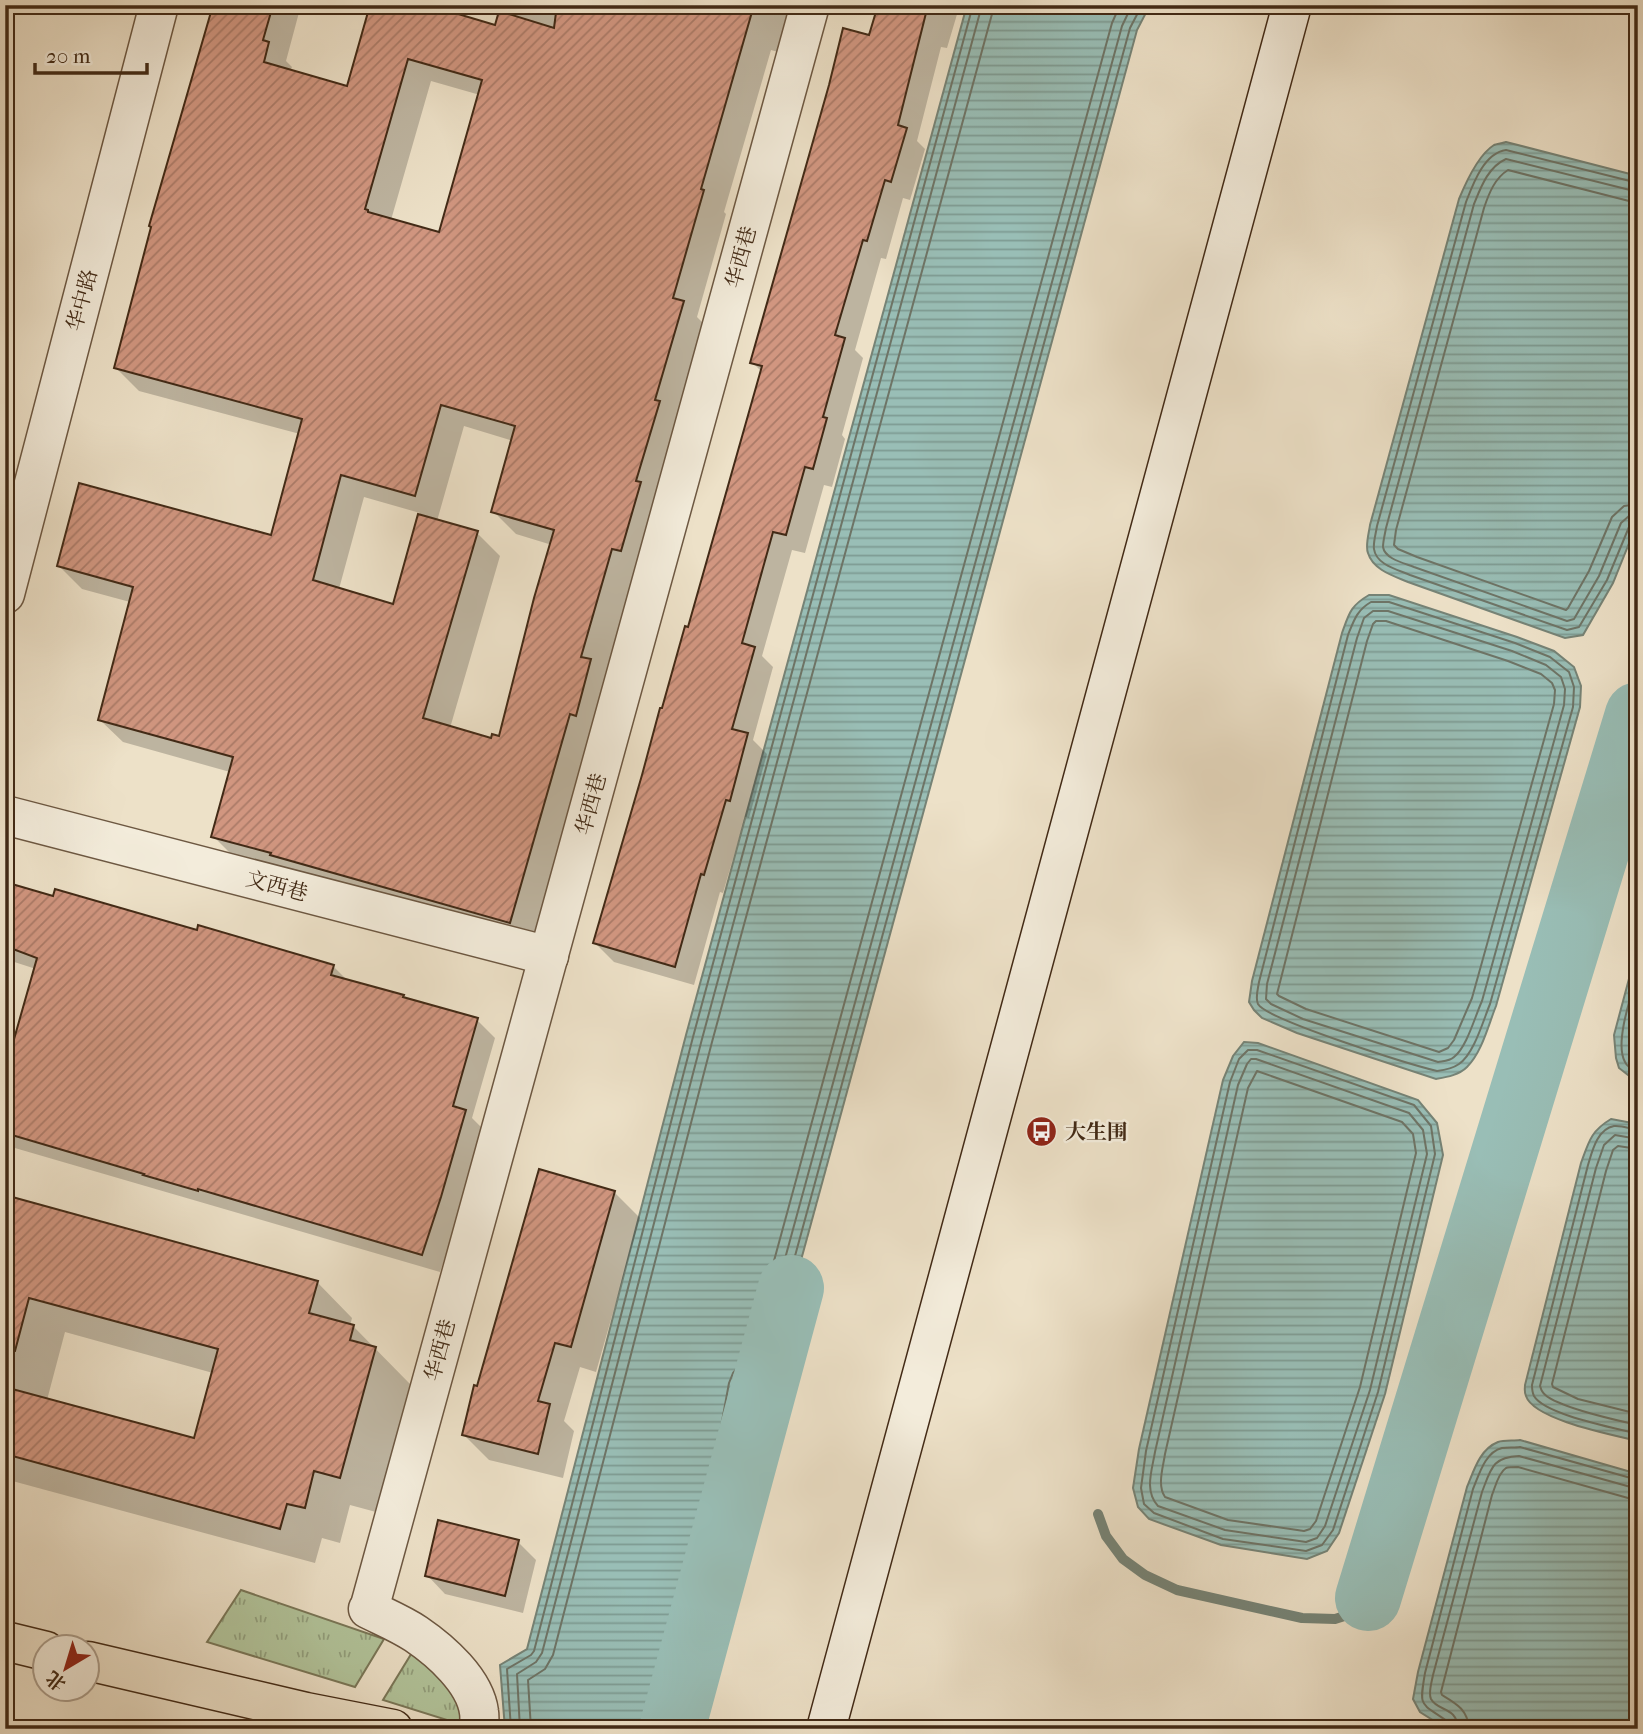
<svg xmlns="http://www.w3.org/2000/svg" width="1643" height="1734" font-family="'IM FELL French Canon','Noto Serif SC',serif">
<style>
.grass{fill:url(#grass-tufts);stroke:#7a7758;stroke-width:2}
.water{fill:url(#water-rules);stroke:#768376;stroke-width:2}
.shadow{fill:#0003;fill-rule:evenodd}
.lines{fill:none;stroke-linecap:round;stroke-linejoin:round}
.shore{stroke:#6e7466;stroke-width:2}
.stream{stroke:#768376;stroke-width:10}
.river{stroke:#99beb6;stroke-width:66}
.building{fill:url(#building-hatch);stroke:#422a16;stroke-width:2;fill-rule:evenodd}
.street-casing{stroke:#6d5842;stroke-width:41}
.secondary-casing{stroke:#422a16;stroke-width:41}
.highway-casing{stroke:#422a16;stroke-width:41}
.street{stroke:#f3ecdb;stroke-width:38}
.secondary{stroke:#f3ecdb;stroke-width:38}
.highway{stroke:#ede1c8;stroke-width:38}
.labels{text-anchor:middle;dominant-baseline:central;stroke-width:5;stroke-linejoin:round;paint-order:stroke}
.street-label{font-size:21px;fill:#422a16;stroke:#f3ecdb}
.poi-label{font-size:21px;font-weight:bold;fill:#422a16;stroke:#f3ecdb;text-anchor:start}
</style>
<defs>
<pattern id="grass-tufts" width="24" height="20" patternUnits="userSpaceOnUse" patternTransform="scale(1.75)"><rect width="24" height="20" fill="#b2c49b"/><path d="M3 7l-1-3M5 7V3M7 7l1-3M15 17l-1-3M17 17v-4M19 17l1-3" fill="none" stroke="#929f7d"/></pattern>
<pattern id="water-rules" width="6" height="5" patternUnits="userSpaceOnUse" patternTransform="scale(1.75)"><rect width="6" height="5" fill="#99beb6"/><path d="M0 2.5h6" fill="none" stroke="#7e9b93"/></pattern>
<pattern id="building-hatch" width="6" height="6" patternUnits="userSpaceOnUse" patternTransform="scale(1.75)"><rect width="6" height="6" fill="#d19680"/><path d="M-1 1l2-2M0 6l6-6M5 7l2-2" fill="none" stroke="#ab7b68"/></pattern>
</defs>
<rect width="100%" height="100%" fill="#ede1c8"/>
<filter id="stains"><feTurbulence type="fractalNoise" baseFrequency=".00286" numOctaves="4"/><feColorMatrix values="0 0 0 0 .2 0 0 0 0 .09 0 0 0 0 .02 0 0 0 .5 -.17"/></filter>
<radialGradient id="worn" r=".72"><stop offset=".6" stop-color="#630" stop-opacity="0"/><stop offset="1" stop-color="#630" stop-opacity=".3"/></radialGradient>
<!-- grass -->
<g class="grass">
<polygon points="241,1590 384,1639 355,1687 207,1642"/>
<polygon points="413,1651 451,1679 466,1726 383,1700"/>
</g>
<!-- water -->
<g class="water">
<polygon points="967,5 1150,5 1137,30 771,1370 754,1388 705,1658 682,1729 505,1729 500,1665 527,1649 686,1035"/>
<path d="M1506,142L1638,176V521L1613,583L1583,635L1565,638L1408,582C1394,576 1373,570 1368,553C1365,546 1369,533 1370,525L1459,199C1466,182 1478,155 1494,145C1496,144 1504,143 1506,142Z"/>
<path d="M1369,595H1389L1517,637L1554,651L1574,667L1581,686L1580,707L1496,1006C1488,1026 1482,1052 1467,1067C1459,1075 1447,1077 1436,1079L1297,1033L1262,1018L1254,1010L1249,1002L1252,981L1342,633C1349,614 1350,606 1369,595Z"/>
<polygon points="1638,945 1638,1080 1632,1078 1619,1068 1616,1058 1614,1035"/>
<polygon points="1244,1042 1258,1043 1418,1100 1437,1123 1443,1155 1385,1394 1339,1533 1327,1551 1307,1559 1221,1545 1149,1519 1138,1507 1133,1488 1139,1449 1223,1080 1233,1056"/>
<path d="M1611,1119L1638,1124V1441C1614,1435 1534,1420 1526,1396C1524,1392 1525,1388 1525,1385L1581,1163C1589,1141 1591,1131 1611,1119Z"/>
<path d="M1520,1440L1638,1474V1729H1447L1420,1712L1413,1699L1418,1672L1467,1487C1474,1470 1480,1449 1498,1442C1504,1440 1514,1441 1520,1440Z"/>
</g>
<!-- shadow -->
<g class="shadow">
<path d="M215,5H301L286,61L292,67L290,71L348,88L372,5H455L453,15L496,27L502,5H791L778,52L771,50L724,212L726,214L697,317L706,326L605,675L613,684L533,945L236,859L213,836L230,772L123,742L99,719L130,602L82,589L59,566L272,537L300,434L139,391L116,368ZM431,81L480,95L440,234L391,220ZM464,426L513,441L493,511L516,534L552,545L501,738L492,740L450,728L500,556L477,533L437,521ZM364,497L420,513L394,606L339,589Z"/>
<polygon points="880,5 952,5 958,11 947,48 941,47 917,141 925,149 910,200 903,198 886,259 881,258 855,350 863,358 842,435 845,439 832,487 824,485 805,553 792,550 762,656 773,667 753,740 767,754 749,818 745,817 723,893 720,892 694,985 614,962 595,943 689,629 762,372 752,362 870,37"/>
<polygon points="5,884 55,898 333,966 348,981 477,1020 495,1038 472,1118 483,1129 459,1216 440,1272 8,1146 5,1143 5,1076 36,969 5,959"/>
<polygon points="614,1192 640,1218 596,1372 580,1367 564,1421 574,1431 563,1478 489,1460 464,1435 478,1388"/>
<path d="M5,1197L317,1282L352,1318L350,1326H353L410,1384L376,1512L350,1505L340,1543L322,1538L315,1563L5,1479ZM65,1332L213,1373L195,1440L47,1400Z"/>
<polygon points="518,1542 536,1560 523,1613 445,1594 427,1575"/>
</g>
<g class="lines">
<!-- shore -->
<g class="shore">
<path d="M1638,183L1506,150C1484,153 1473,184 1466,202L1377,526C1376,533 1373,543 1374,549C1376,565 1399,570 1410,575L1567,630L1579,627L1607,580L1629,527L1632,524L1638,523"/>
<path d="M1638,192L1506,159C1488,167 1481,187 1474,204L1386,528C1385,534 1383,541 1383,547C1385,559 1404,563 1414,567L1567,621L1574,619L1599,576L1621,523L1629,516L1638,514"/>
<path d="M1638,202L1629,201L1508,170C1495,178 1489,193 1484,208L1396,530L1394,545L1398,549L1417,557L1566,610L1568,608L1589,571L1612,517L1624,506L1638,504"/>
<path d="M1371,602H1389L1515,643L1550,657L1569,672L1574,687L1573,707L1490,1004C1483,1021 1474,1054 1459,1064C1452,1069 1445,1070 1437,1071C1412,1065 1267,1020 1258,1004C1255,998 1258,989 1259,982L1348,635C1354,620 1357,610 1371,602Z"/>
<path d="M1373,611H1388L1512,651L1546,665L1561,677L1565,689L1564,705L1482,1001C1475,1016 1467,1047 1454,1057C1450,1061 1444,1061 1438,1062L1303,1019L1271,1004L1266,999L1267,984L1357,638L1364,618Z"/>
<polygon points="1376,621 1386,621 1508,661 1541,674 1552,683 1555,690 1554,704 1472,998 1454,1040 1448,1048 1439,1052 1306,1009 1279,996 1277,994 1367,641 1373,624"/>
<path d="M1638,972C1632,993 1614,1043 1625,1062C1627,1067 1633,1070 1638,1072"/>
<polygon points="1248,1050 1257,1050 1414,1105 1431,1126 1435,1154 1378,1392 1333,1530 1322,1545 1306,1551 1223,1539 1154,1513 1144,1504 1141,1488 1146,1451 1230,1082 1239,1059"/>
<path d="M1251,1059H1256L1409,1113L1423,1130L1427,1154L1370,1390L1325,1526L1317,1538L1306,1542L1225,1530L1158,1506C1144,1491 1152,1470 1155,1452L1238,1085L1247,1064Z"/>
<path d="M1257,1071L1402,1122L1413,1134L1416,1153L1360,1387L1316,1521L1310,1529L1304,1531L1228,1520L1165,1497C1157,1485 1163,1468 1165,1454L1248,1088Z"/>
<path d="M1638,1130C1631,1129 1621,1125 1614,1126C1597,1129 1592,1152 1588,1165L1532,1385C1532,1390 1532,1392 1534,1396C1545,1415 1616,1428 1638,1434"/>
<path d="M1638,1139L1615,1135L1604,1145L1596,1168L1540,1386C1541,1388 1541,1390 1542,1391C1549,1406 1620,1421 1638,1425"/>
<polyline points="1638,1149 1618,1146 1613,1150 1606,1171 1552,1384 1553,1387 1578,1399 1638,1414"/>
<polyline points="511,1729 507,1669 531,1655 534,1651 693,1037 973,5"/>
<polyline points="520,1729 517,1674 536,1662 542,1653 702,1039 982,5"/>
<polyline points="531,1729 528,1680 545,1669 553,1655 712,1042 992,14 993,5"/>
<polyline points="657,1729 658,1720 680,1652 729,1383 733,1373 748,1356 1112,23 1120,5"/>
<polyline points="667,1729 668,1722 690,1654 739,1385 743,1378 757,1361 1122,26 1132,5"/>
<polyline points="676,1729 698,1656 747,1387 765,1366 1130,28 1142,5"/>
<path d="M1449,1729L1447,1721C1420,1702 1419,1708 1425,1673L1473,1489C1479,1475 1485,1452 1502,1448C1508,1447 1515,1448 1520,1447L1638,1480"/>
<path d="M1458,1729C1457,1706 1438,1712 1431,1699C1428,1693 1432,1681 1433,1675L1482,1492C1491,1469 1492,1457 1519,1456L1638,1489"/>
<path d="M1469,1729C1468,1710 1457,1704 1442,1695L1441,1692L1492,1495C1495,1488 1498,1473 1506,1468C1508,1467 1515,1467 1518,1467L1628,1498L1638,1499"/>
</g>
<!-- stream -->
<polyline class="stream" points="1098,1514 1106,1536 1123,1559 1145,1575 1177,1590 1302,1618 1335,1619 1354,1613 1368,1598"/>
<!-- river -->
<g class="river">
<polyline points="1368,1598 1638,715"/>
<polyline points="672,1729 791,1288"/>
</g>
</g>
<!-- building -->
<g class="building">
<path d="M213,5H273L263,40L269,42L264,62L347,86L370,5H428L495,25L499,11L554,28L557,5H754L701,189L704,190L673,298L684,301L655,400L660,401L636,481L641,482L621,551L612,549L581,657L591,659L576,716L570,714L510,923L270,855L271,853L211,837L233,757L98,720L133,587L57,566L79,483L271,535L302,419L114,368L151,227L149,226ZM408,59L482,80L439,232L368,212V210L365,209ZM441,405L515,426L491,512L554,530L534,598L499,736L492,734L491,738L423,718L478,531L418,514L393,604L313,580L341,475L415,496Z"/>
<polygon points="878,5 928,5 898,125 907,128 891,182 885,180 867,241 863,240 835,335 845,338 823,417 827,418 813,469 805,467 786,535 773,532 742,643 755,647 732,729 748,733 730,801 726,800 704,875 701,874 675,967 593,943 642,775 660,708 662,708 685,626 688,627 762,366 750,363 829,85 843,28 869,35"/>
<polygon points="5,882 53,896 55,889 197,930 198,925 334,965 331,975 404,995 403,997 478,1018 453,1106 466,1110 441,1197 422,1255 198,1189 198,1191 143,1175 144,1174 5,1133 5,1071 37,958 5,946"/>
<polygon points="539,1169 615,1191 571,1347 555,1343 538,1401 550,1404 538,1454 462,1435 474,1385 477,1386"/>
<polygon points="5,1195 318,1281 309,1313 354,1325 350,1340 376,1347 340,1478 314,1471 305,1508 287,1504 280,1529 5,1454 5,1387 194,1438 218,1349 29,1298 15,1351 5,1350"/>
<polygon points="438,1520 519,1540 505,1596 425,1576"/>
</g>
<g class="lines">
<defs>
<g id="street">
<polyline points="5,594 159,5"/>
<polyline points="5,815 549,956"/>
<polyline points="371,1602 810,5"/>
<path d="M368,1609C384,1617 401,1624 416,1634C441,1651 475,1681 479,1712C480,1718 479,1724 479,1729"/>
</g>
<polyline id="secondary" points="826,1729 1292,5"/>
<g id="highway">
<polyline points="5,1641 46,1651"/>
<polyline points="88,1661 306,1712 393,1729"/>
</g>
</defs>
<!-- street casing -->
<use href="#street" class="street-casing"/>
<!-- secondary casing -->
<use href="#secondary" class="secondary-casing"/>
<!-- highway casing -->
<use href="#highway" class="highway-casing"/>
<!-- street -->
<use href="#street" class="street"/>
<!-- secondary -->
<use href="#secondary" class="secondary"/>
<!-- highway -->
<use href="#highway" class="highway"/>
</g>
<!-- icons -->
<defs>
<symbol id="bus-disc" viewBox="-11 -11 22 22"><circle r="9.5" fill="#8f2418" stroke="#f3ecdb"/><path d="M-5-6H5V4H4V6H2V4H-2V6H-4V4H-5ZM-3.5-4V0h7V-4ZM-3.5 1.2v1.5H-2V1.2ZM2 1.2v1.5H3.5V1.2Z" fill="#fff"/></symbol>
</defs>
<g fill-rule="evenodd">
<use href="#bus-disc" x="1024" y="1114" width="35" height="35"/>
</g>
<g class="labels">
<!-- street labels -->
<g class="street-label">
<text transform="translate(741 257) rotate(-75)">华西巷</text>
<text transform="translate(82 300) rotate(-75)">华中路</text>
<text transform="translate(591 804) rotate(-75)">华西巷</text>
<text transform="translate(277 886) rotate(15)">文西巷</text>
<text transform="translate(440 1350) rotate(-75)">华西巷</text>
</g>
<!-- poi labels -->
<g class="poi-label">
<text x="1065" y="1132">大生围</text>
</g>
</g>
<!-- margin -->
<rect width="1643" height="1734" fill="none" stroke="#ede1c8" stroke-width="28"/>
<rect x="7" y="7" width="1629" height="1720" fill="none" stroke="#422a16" stroke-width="3.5"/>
<rect x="14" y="14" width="1615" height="1706" fill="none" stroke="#422a16" stroke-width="2"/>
<!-- north arrow -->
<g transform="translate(66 1668) rotate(218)"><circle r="33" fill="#f3ecdb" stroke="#ac9e8c" stroke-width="2"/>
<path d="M0-5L12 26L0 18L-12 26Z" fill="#8f2418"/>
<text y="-10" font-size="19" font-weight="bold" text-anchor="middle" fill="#422a16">北</text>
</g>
<!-- scale -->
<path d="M35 63v10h112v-10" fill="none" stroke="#422a16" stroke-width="3.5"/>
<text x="46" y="63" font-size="21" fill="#422a16" stroke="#f3ecdb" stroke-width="5" paint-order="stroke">20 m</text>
<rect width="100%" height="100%" filter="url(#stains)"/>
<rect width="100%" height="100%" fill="url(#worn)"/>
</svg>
